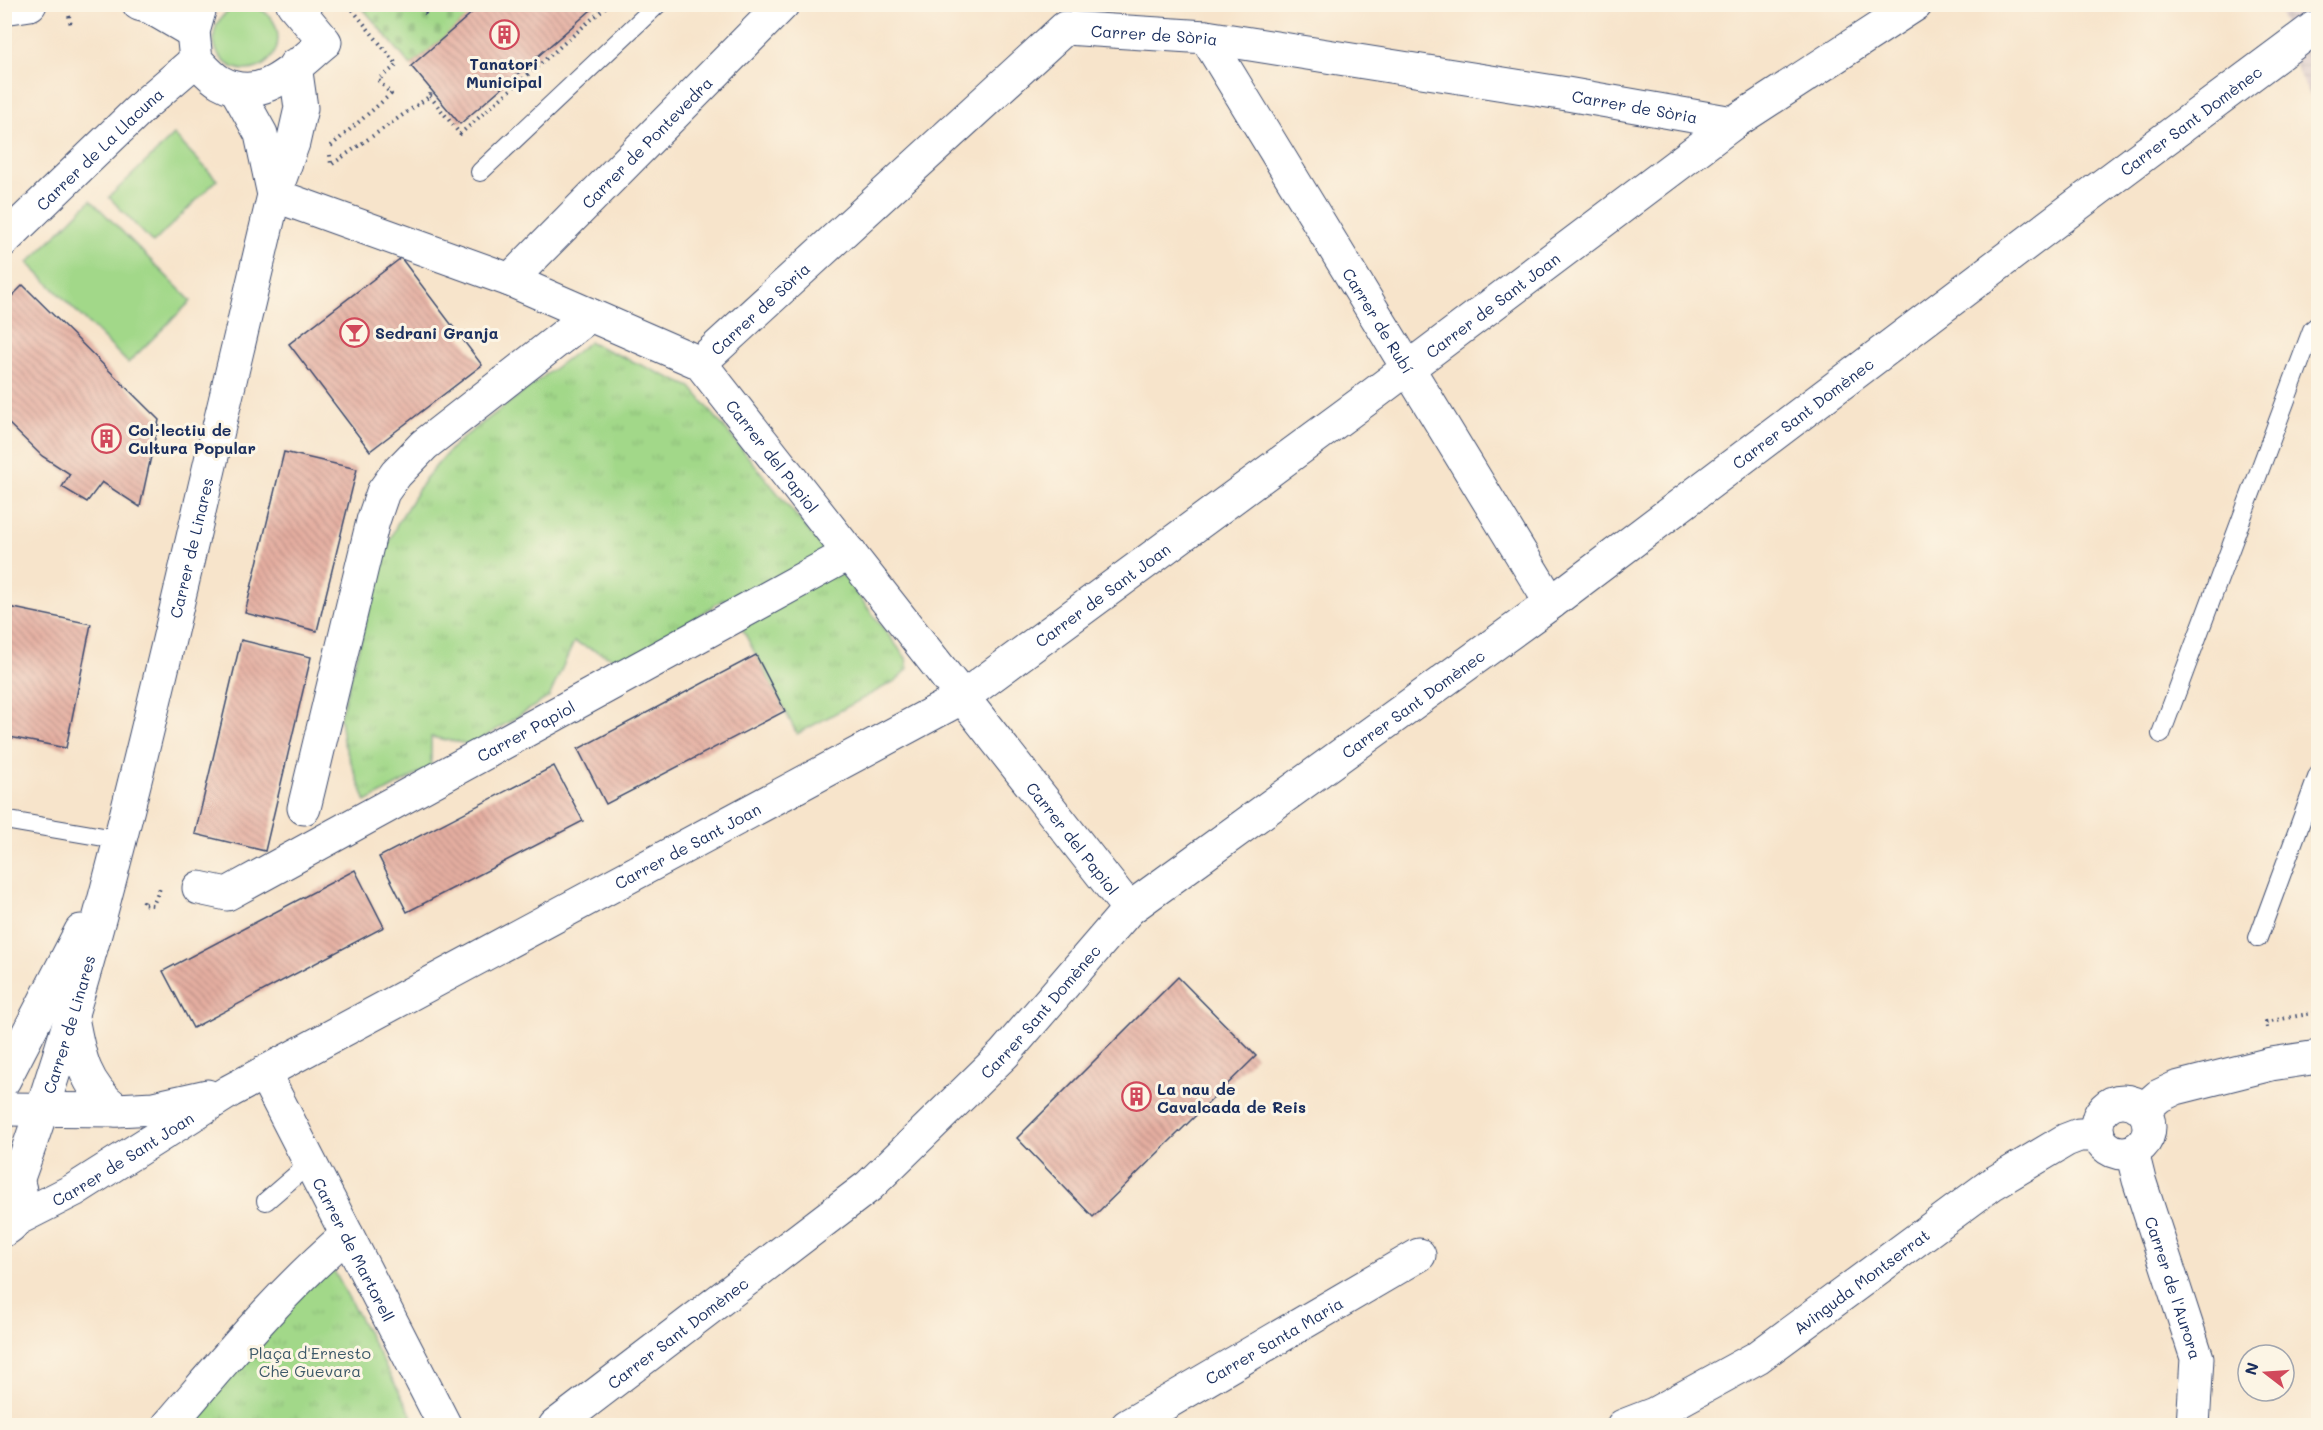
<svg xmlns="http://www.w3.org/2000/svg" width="2323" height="1430" font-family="Mali,sans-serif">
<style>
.industrial{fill:url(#industrial-grid)}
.grass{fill:url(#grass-tufts);stroke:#5e8474;stroke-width:1.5}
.cemetery{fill:url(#cemetery-stones);stroke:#5e8474;stroke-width:1.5}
.garden{fill:#a2d889;stroke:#5e8474;stroke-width:1.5}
.building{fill:url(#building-back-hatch)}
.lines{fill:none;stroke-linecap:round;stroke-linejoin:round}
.lane-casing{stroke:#3c4a6e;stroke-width:20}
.street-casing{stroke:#3c4a6e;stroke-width:35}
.secondary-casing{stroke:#3c4a6e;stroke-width:35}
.path{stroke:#3c4a6e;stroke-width:4;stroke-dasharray:1.5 4.5;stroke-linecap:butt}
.lane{stroke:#fff;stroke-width:18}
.street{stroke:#fff;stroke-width:33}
.secondary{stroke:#fff;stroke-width:33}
.labels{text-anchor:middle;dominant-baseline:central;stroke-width:6;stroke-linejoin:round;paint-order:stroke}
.street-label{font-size:16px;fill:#1b2f5e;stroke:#fcf5e5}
.poi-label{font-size:16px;font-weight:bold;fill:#1b2f5e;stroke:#fcf5e5;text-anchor:start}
.park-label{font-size:16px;fill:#3d5969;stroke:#fcf5e5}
</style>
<defs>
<pattern id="industrial-grid" width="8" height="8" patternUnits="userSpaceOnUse" patternTransform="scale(1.5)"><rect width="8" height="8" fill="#d2bec3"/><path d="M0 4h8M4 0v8" fill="none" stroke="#aa9ba2"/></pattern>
<pattern id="grass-tufts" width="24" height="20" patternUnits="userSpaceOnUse" patternTransform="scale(1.5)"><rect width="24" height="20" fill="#a2d889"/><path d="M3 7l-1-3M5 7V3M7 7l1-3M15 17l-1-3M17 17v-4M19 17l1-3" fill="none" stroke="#8bba79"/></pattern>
<pattern id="cemetery-stones" width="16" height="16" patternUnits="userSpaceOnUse" patternTransform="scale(1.5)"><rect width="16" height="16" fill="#a2d889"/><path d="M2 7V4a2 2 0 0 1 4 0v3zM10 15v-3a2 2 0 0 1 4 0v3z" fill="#8bba79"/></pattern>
<pattern id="building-back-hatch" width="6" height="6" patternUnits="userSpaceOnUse" patternTransform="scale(1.5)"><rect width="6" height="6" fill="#e5aea0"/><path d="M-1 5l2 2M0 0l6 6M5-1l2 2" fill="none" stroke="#b98e86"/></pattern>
</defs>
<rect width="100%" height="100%" fill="#fcf5e5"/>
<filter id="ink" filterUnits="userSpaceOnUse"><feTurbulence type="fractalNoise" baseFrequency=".0167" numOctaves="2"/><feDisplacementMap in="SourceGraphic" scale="12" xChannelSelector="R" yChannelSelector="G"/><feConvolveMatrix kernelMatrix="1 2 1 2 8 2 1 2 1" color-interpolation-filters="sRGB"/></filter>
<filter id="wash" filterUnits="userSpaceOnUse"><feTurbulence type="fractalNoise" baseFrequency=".008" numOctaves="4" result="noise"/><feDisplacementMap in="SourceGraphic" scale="24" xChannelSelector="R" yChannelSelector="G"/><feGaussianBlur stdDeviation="1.35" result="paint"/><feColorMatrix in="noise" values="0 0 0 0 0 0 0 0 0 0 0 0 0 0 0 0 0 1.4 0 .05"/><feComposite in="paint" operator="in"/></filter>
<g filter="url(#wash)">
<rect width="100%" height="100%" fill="#f7e4cb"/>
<!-- industrial -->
<polygon class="industrial" points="2278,5 2318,5 2318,109 2300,78"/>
<!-- grass -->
<g class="grass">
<polygon points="589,342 691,387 816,540 906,658 908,669 897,680 797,734 744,632 724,599 625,663 574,642 549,697 472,745 431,737 431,767 366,802 343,741 340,717 383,557 397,524 425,479 455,444"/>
<polygon points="325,1254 417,1425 168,1426"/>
</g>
<!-- cemetery -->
<polygon class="cemetery" points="360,5 482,5 411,66"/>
<!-- garden -->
<g class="garden">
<circle cx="246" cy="38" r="32"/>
<polygon points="174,135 217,180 153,243 109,197"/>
<polygon points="91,200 191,301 128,363 28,263"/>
</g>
<g id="blocks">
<!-- building -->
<g class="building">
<polygon points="482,4 598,4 460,124 411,66"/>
<polygon points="401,258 482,365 370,451 289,344"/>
<polygon points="23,285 159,420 140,507 102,482 87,502 62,487 70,474 42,456 4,419 4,304"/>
<polygon points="284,452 357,469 317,631 245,613"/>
<polygon points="4,606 91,624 66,748 4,736"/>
<polygon points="241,640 311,657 265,851 195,834"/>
<polygon points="756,655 785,711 606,804 578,749"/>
<polygon points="554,766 583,821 407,912 379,857"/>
<polygon points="355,870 384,927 193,1028 163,971"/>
<polygon points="1178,977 1256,1056 1093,1217 1017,1138"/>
</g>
</g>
</g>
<g filter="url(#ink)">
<use href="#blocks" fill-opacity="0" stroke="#3c4a6e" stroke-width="1.5"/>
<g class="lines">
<defs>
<g id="lane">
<polyline points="480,172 658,4"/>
<polyline points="2161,734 2312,330 2318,325"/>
<polyline points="4,820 121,840"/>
<polyline points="2258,938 2318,775"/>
<polyline points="266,1201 310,1163"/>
</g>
<g id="street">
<path id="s1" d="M1206,37L1551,603"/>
<path id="s2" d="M274,195L510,280L700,363L1129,909"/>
<path id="s3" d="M4,240L146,103L196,60"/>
<path id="s4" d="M510,280L783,4"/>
<path id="s5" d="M700,363L1065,28L1206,37L1567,94L1733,123"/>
<polyline points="304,808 373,521 383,492 396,474 424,445 590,315"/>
<path id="s6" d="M199,888L227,894L850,553"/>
<path d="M72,1017C79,1056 84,1085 117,1110"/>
<path id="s7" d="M264,1073L445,1426"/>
<circle cx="2123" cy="1127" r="26"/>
<polyline points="4,1109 117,1110 153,1108 207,1096"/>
<polyline points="2143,1110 2159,1096 2176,1088 2271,1064 2318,1057"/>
<path id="s8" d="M2132,1152L2139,1180L2197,1358L2193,1426"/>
<path id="s9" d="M15,1220L74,1190L230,1091L963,697L1375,393L1733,123L1916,4"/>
<path d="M168,1426C225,1360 281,1291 347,1235"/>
<path id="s10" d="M555,1426L869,1186L1004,1054L1129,909L1551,603L2098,189L2314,28"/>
<path id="s11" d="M1127,1426L1419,1255"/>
<path id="s12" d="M1623,1426L1654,1414L1758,1357L1992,1184L2066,1140L2079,1135H2098"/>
</g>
<g id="secondary">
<polyline points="139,4 150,7 193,32"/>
<path d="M201,4L193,32L196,60C203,67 211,77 220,82C262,106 294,67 325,42L293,4"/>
<polyline points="4,8 30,4"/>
<polyline points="236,89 261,134 274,195"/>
<polyline points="4,1080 81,931"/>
<path d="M4,1165C9,1170 15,1174 17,1181C24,1196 21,1222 4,1230"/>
<path id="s13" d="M17,1181C81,1005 125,825 168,644C203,494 238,345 274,195L293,143L301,108L295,65"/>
</g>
</defs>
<!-- lane casing -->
<use href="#lane" class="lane-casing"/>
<!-- street casing -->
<use href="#street" class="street-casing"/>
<!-- secondary casing -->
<use href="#secondary" class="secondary-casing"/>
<!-- path -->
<g class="path">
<polyline points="417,4 425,13 435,4"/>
<polyline points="1021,4 1029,11"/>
<polyline points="69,16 71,26"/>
<polyline points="430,96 460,134 609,4"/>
<polyline points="331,146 391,94 378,80 397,65 348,4"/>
<polyline points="330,155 331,165 430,96 431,90"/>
<polyline points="143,901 142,904 153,905 161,886"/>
<polyline points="2267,1028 2266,1022 2318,1012"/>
</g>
<!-- lane -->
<use href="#lane" class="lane"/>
<!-- street -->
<use href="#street" class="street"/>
<!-- secondary -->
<use href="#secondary" class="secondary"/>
</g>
</g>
<!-- icons -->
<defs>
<symbol id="building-ring" viewBox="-11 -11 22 22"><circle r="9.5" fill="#fcf5e5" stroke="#d1495b" stroke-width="1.5"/><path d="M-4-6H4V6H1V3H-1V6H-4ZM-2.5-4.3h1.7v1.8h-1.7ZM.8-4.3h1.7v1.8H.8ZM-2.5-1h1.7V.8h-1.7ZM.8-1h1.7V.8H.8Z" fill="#d1495b"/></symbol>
<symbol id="bar-ring" viewBox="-11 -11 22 22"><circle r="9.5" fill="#fcf5e5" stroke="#d1495b" stroke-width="1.5"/><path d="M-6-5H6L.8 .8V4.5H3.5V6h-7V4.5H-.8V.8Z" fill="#d1495b"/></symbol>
</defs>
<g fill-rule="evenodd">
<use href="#building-ring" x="488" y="18" width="33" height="33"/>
<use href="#bar-ring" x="338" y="316" width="33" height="33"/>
<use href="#building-ring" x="90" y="422" width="33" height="33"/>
<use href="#building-ring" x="1120" y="1080" width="33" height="33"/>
</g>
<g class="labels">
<!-- street labels -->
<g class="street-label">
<text stroke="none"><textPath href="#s5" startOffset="585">Carrer de Sòria</textPath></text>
<text stroke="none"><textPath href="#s5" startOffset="1071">Carrer de Sòria</textPath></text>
<text stroke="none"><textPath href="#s10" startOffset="2098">Carrer Sant Domènec</textPath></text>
<text stroke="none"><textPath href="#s4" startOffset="194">Carrer de Pontevedra</textPath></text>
<text stroke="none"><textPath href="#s3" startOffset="132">Carrer de La Llacuna</textPath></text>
<text stroke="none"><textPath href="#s9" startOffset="1742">Carrer de Sant Joan</textPath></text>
<text stroke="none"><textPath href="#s5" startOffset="81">Carrer de Sòria</textPath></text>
<text stroke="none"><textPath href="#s1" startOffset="332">Carrer de Rubí</textPath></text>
<text stroke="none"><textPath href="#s10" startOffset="1612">Carrer Sant Domènec</textPath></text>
<text stroke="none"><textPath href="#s2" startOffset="576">Carrer del Papiol</textPath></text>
<text stroke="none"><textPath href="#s13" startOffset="657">Carrer de Linares</textPath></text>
<text stroke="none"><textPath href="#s9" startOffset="1256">Carrer de Sant Joan</textPath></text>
<text stroke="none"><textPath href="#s10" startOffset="1126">Carrer Sant Domènec</textPath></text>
<text stroke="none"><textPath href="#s6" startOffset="369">Carrer Papiol</textPath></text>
<text stroke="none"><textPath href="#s2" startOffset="1062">Carrer del Papiol</textPath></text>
<text stroke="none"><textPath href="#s9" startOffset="770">Carrer de Sant Joan</textPath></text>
<text stroke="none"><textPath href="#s10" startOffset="640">Carrer Sant Domènec</textPath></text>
<text stroke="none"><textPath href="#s13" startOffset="165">Carrer de Linares</textPath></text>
<text stroke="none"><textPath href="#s9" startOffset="124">Carrer de Sant Joan</textPath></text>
<text stroke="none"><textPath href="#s7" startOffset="198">Carrer de Martorell</textPath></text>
<text stroke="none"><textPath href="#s12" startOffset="280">Avinguda Montserrat</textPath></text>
<text stroke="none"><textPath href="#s8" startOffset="142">Carrer de l'Aurora</textPath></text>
<text stroke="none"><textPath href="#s10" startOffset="154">Carrer Sant Domènec</textPath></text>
<text stroke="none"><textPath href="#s11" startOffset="170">Carrer Santa Maria</textPath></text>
</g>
<!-- poi labels -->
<g class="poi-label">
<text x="504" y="63" text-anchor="middle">Tanatori<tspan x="504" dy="18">Municipal</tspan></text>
<text x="375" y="332">Sedrani Granja</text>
<text x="128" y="429">Col·lectiu de<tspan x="128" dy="18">Cultura Popular</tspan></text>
<text x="1157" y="1088">La nau de<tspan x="1157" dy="18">Cavalcada de Reis</tspan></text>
</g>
<!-- park labels -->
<g class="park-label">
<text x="310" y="1352">Plaça d'Ernesto<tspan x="310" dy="18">Che Guevara</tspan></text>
</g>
</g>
<!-- margin -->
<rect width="2323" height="1430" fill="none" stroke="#fcf5e5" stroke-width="24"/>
<!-- north arrow -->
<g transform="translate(2266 1373) rotate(287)"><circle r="28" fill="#fcf5e5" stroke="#a2a6af" stroke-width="1.5"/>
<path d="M0-4.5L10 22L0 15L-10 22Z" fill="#d1495b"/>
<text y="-9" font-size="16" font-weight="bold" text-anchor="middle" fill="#1b2f5e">N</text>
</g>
</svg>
